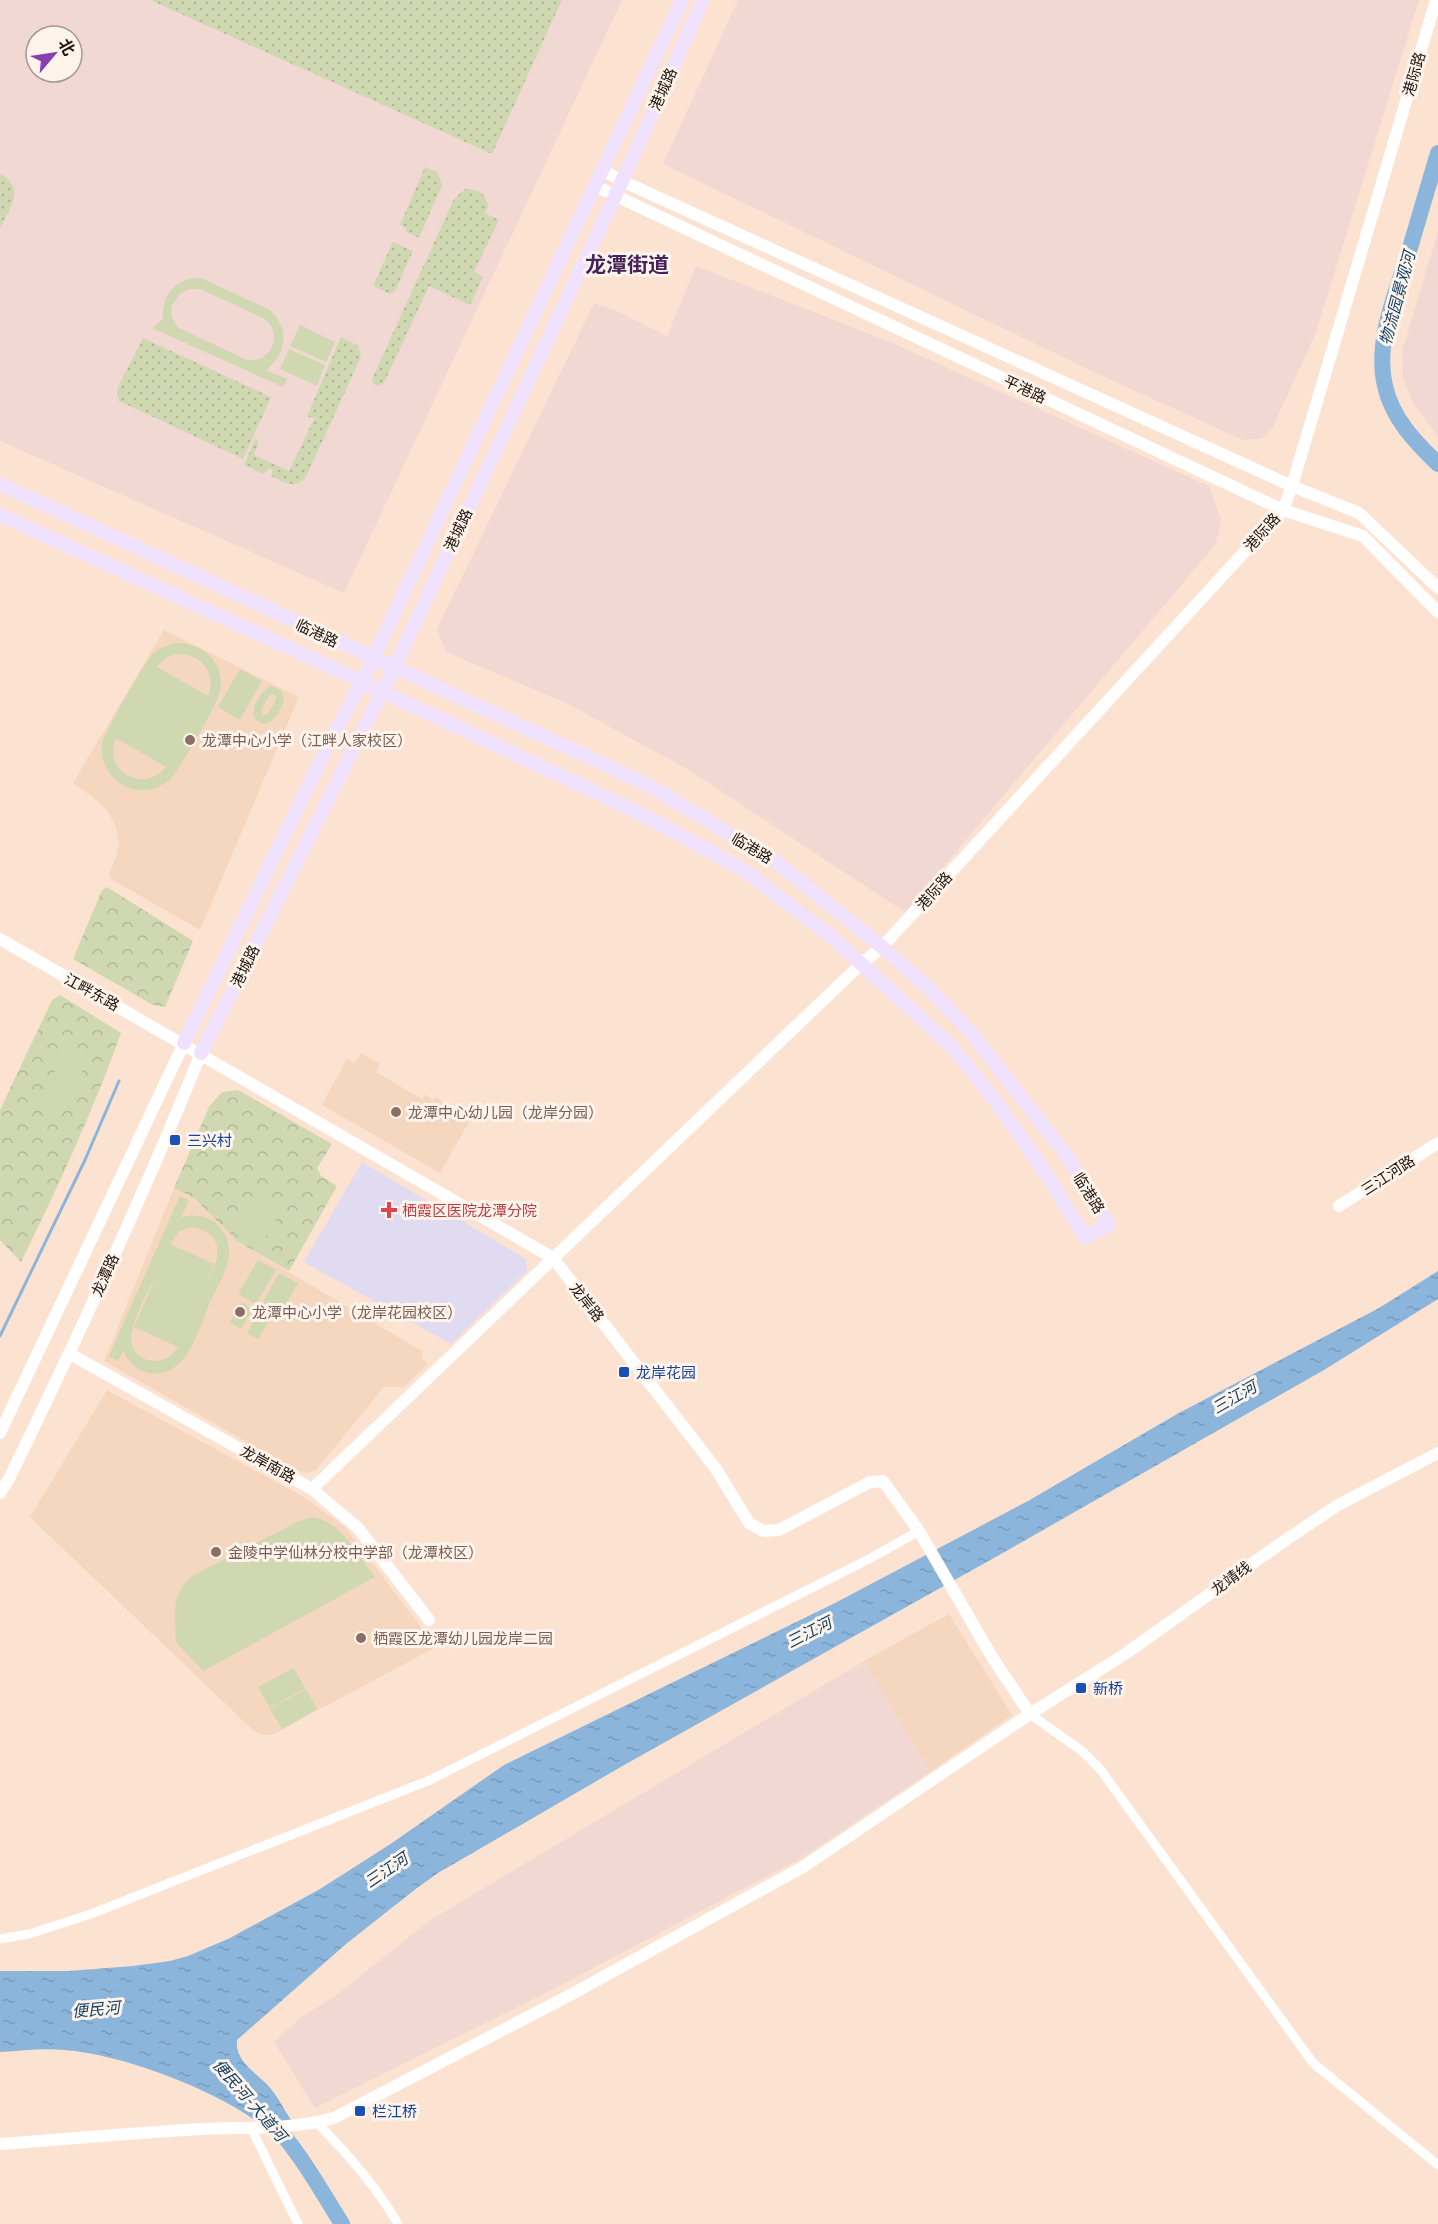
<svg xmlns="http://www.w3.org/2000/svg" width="1438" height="2224" font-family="Quicksand,'Noto Sans SC',sans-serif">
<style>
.built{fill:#f5d6bf}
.industrial{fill:#f2d8d3;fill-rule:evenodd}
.medical{fill:#e0dbf1}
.grass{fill:url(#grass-dots)}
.park{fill:url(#park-crowns)}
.pitch{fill:#cfd8b1;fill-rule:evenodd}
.water{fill:url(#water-ripples)}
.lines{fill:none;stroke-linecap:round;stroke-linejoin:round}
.stream{stroke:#8cb5db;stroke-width:3}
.river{stroke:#8cb5db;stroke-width:16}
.minor{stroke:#fff;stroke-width:9}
.tertiary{stroke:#fff;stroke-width:12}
.secondary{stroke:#f0e1ff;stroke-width:14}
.education-dot{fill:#8d6e63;stroke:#fef4ec;stroke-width:2}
.transit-dot{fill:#1a4fb4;stroke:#fef4ec;stroke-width:2}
.health-dot{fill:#e0444e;stroke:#fef4ec;stroke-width:2}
.labels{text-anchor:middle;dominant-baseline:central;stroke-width:6;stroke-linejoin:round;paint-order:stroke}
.street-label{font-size:15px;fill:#1d140e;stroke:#fef4ec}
.education-label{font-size:15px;fill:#785e54;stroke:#fef4ec;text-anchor:start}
.transit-label{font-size:15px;fill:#164399;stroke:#fef4ec;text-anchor:start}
.health-label{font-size:15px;fill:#be3a42;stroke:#fef4ec;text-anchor:start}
.water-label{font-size:16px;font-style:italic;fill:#134065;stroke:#fef4ec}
.district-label{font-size:21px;font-weight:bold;fill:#45225a;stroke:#fef4ec}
</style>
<defs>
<pattern id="grass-dots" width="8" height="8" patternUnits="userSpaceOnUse" patternTransform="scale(1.5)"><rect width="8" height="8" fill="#cfd8b1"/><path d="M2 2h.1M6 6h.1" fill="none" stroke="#b1b897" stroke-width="1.8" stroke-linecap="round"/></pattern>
<pattern id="park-crowns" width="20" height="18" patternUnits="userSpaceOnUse" patternTransform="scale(1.5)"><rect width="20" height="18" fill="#cfd8b1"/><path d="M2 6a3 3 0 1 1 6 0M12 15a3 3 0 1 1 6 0" fill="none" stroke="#b1b897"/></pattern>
<pattern id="water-ripples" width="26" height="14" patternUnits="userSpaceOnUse" patternTransform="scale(1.5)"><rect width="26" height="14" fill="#8cb5db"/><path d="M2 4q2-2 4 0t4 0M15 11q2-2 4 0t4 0" fill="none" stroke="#789bbb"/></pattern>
</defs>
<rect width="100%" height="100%" fill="#fce3d1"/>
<!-- built -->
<g class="built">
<polygon points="164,630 299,697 200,930 111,879 109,874 116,857 119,842 116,828 109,813 99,802 73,783"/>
<polygon points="361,1053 380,1064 376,1072 422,1099 425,1095 433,1100 435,1097 471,1118 440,1173 322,1105 347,1059 355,1063"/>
<polygon points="174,1188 194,1198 237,1241 423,1352 421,1358 428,1364 404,1387 384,1387 316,1470 307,1473 298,1471 104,1361"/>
<polygon points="107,1390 304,1497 346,1528 436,1647 272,1735 263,1735 254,1731 30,1517"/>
<polygon points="949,1614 1012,1715 930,1772 864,1661"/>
</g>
<!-- industrial -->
<g class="industrial">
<path d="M0,0H622L344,593L0,441ZM36,36H72V72H36Z"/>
<polygon points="738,0 1419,0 1315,335 1272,429 1261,439 1243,440 1098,374 663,164"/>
<polygon points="1438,231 1438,437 1414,404 1403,379 1402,351"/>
<polygon points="696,266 888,341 1209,486 1221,520 1216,544 905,912 687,769 566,703 446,652 437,629 594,303 619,312 667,336"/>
<polygon points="864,1661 930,1772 805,1856 544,1994 315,2108 274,2042 299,2019 339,1993 429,1921"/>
</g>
<!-- medical -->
<polygon class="medical" points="362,1162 526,1259 527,1271 451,1344 304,1262"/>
<!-- grass -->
<g class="grass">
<polygon points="150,0 562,0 492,154"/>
<polygon points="425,167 438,173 442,185 419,238 405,231 406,228 400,225"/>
<path d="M0,174C27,187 9,209 0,229Z"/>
<path d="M465,189C477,188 486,193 488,206L485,213L499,220L474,272L483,277L470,305L429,286L384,383L377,386L373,383L372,379L454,199Z"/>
<polygon points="393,242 413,251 395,291 390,294 373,286"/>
<path d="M341,337L358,346L361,357L305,479C293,489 283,482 271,476L273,470L269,468L263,474L244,465L255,439L259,441L254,455L289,471L314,419L307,416Z"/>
<polygon points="143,338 271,397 243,459 119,401 117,389"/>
</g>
<!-- park -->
<g class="park">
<polygon points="107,887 193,941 165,1007 153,1005 73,959 102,890"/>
<path d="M60,995L121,1033C93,1111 58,1187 21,1262L0,1240V1110L52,1000Z"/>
<polygon points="238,1090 332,1144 317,1168 321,1176 337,1186 289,1271 237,1241 194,1198 174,1188 209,1107 222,1092"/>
</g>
<!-- pitch -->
<g class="pitch">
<path d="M197,278L203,279L270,310C290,328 287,354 266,370L287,379L283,387L152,328L163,319C161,297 174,280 197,278ZM190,289H200L265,319C284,335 271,363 247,360L177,327L171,314L172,305L181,293Z"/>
<polygon points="300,325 335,342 326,362 290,346"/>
<polygon points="289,349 325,365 317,386 280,369"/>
<path d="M175,643C202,642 226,662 220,691C218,703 180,769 171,778C164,785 155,789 146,790C121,792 99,770 102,744C104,733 143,666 151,656C157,649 165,646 175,643ZM177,654C201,653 217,673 208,696L157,667L166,658ZM116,738L166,767C143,795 102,771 116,738Z"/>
<polygon points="240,669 262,681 240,720 218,707"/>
<path d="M272,686L281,690L284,700C280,711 274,723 262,724L254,718C251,706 261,690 272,686ZM272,694L276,696V700L268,714L263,715L261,710L269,696Z"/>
<polygon points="60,1054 85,1062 70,1110 45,1102"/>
<polygon points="260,1193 284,1207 259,1248 235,1234"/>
<path d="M180,1196L189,1200L181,1218C204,1209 229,1226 229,1251C229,1268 217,1287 210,1302C199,1328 187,1379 150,1373C137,1371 129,1362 123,1351L118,1361L109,1356ZM188,1228C206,1226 221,1239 217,1258C215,1267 209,1276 205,1285L214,1264L170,1244L179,1232ZM155,1279L134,1327L178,1347C167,1368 133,1365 131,1339C130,1326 148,1289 155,1279Z"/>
<polygon points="258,1260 276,1270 256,1304 238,1294"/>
<polygon points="279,1273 298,1283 278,1318 260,1307"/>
<polygon points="242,1302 253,1309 241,1329 230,1322"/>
<polygon points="258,1312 270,1319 258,1339 247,1333"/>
<path d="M312,1517C341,1521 359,1556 375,1577L203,1671L176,1642C175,1616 170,1592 194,1575L299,1521Z"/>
<polygon points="294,1668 305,1688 270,1708 258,1687"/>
<polygon points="306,1689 317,1709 282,1729 270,1709"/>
</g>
<!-- water -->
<path class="water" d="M1438,1271V1299L1324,1370L1001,1554L626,1764L438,1873L417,1888L346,1944L237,2040C234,2062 260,2075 271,2089C280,2100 286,2114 295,2125L264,2127C219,2091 123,2054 64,2050C43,2048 21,2051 0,2052V1971H69L133,1966L170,1961L188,1956L230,1938L320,1889L389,1845L504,1765L835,1603L1028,1501L1177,1414L1379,1308Z"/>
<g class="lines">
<!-- stream -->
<polyline class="stream" points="0,1336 85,1160 119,1081"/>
<!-- river -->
<g class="river">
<path d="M1438,153C1428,188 1417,223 1407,258C1394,298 1375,344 1385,386C1392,418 1415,442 1438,464"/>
<path d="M266,2116C297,2147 319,2187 342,2224"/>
</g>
<!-- minor -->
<g class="minor">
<polyline points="1030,1714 1082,1751 1100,1769 1313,2063 1438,2165"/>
<polyline points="0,1939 29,1934 91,1914 430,1780 869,1559 919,1531"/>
<path d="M317,2123C346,2152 378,2189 398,2224"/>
<polyline points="251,2128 298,2224"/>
</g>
<!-- tertiary -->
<g class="tertiary">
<polyline points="602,170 622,181 1292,486 1359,513 1438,588"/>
<polyline points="595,186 1283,510 1363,536 1438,612"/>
<polyline points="0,939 553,1258 716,1469 749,1523 763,1531 779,1530 870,1482 883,1481 919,1531 992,1657 1030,1714"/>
<polyline points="1339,1206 1438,1143"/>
<polyline points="70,1354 312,1489 358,1528 429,1620"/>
<polyline points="0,1433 184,1043"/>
<polyline points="312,1489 861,964 882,947 1283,510 1292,486 1436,0"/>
<path d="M0,1493L9,1479C77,1339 143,1198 201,1053"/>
<path d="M0,2144C67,2139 134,2133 201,2129C245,2127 291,2130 334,2118L572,1994L803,1867L1030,1714L1128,1652L1287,1539L1338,1505L1438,1453"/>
</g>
<!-- secondary -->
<g class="secondary">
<polyline points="0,484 648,785 776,862 882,947 925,985 971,1033 1064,1152 1109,1224 1085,1237 1045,1172 997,1103 954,1049 832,937 742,869 639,813 337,670 0,515"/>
<polyline points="184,1043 327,747 362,682 682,0"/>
<polyline points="201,1053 394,668 622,181 703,0"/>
</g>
</g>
<!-- markers -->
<g class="education-dot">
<circle cx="190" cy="740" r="6"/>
<circle cx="396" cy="1112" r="6"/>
<circle cx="240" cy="1312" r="6"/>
<circle cx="216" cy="1552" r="6"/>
<circle cx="361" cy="1638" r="6"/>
</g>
<g class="transit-dot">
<rect x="169" y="1134" width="12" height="12" rx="3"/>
<rect x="618" y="1366" width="12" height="12" rx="3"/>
<rect x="1075" y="1682" width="12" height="12" rx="3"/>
<rect x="354" y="2105" width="12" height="12" rx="3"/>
</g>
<path class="health-dot" d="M386 1201h6v6h6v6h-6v6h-6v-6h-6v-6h6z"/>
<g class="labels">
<!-- street labels -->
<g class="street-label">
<text transform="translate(1414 74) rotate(-74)">港际路</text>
<text transform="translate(663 89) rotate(-66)">港城路</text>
<text transform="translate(1025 389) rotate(25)">平港路</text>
<text transform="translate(458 530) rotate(-65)">港城路</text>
<text transform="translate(1262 532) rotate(-48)">港际路</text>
<text transform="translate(317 633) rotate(25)">临港路</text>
<text transform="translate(752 848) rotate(31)">临港路</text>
<text transform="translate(934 891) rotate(-48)">港际路</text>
<text transform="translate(245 966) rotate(-64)">港城路</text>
<text transform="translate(92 992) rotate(29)">江畔东路</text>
<text transform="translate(1388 1175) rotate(-33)">三江河路</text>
<text transform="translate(1089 1193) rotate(58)">临港路</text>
<text transform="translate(105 1275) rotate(-66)">龙潭路</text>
<text transform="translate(587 1302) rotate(52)">龙岸路</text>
<text transform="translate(268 1464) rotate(29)">龙岸南路</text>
<text transform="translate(1231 1578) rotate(-36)">龙靖线</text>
</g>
<!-- education labels -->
<g class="education-label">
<text x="202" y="740">龙潭中心小学（江畔人家校区）</text>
<text x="408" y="1112">龙潭中心幼儿园（龙岸分园）</text>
<text x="252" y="1312">龙潭中心小学（龙岸花园校区）</text>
<text x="228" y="1552">金陵中学仙林分校中学部（龙潭校区）</text>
<text x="373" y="1638">栖霞区龙潭幼儿园龙岸二园</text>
</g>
<!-- transit labels -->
<g class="transit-label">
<text x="187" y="1140">三兴村</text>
<text x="636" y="1372">龙岸花园</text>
<text x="1093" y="1688">新桥</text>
<text x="372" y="2111">栏江桥</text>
</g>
<!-- health labels -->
<g class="health-label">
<text x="402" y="1210">栖霞区医院龙潭分院</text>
</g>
<!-- water labels -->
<g class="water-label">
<text transform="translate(1397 298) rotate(-75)">物流园景观河</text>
<text transform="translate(1234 1397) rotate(-30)">三江河</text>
<text transform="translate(809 1632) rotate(-27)">三江河</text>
<text transform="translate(386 1870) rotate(-34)">三江河</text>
<text transform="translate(96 2009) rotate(-5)">便民河</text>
<text transform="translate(250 2100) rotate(49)">便民河-大道河</text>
</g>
<!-- district labels -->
<g class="district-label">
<text x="627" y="264">龙潭街道</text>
</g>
</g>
<!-- north arrow -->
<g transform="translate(54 54) rotate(61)"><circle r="28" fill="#fef4ec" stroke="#a49a93" stroke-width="1.5"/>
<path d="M0-4.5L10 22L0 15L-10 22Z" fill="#873fb1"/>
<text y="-9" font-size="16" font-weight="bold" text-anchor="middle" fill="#1d140e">北</text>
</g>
</svg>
